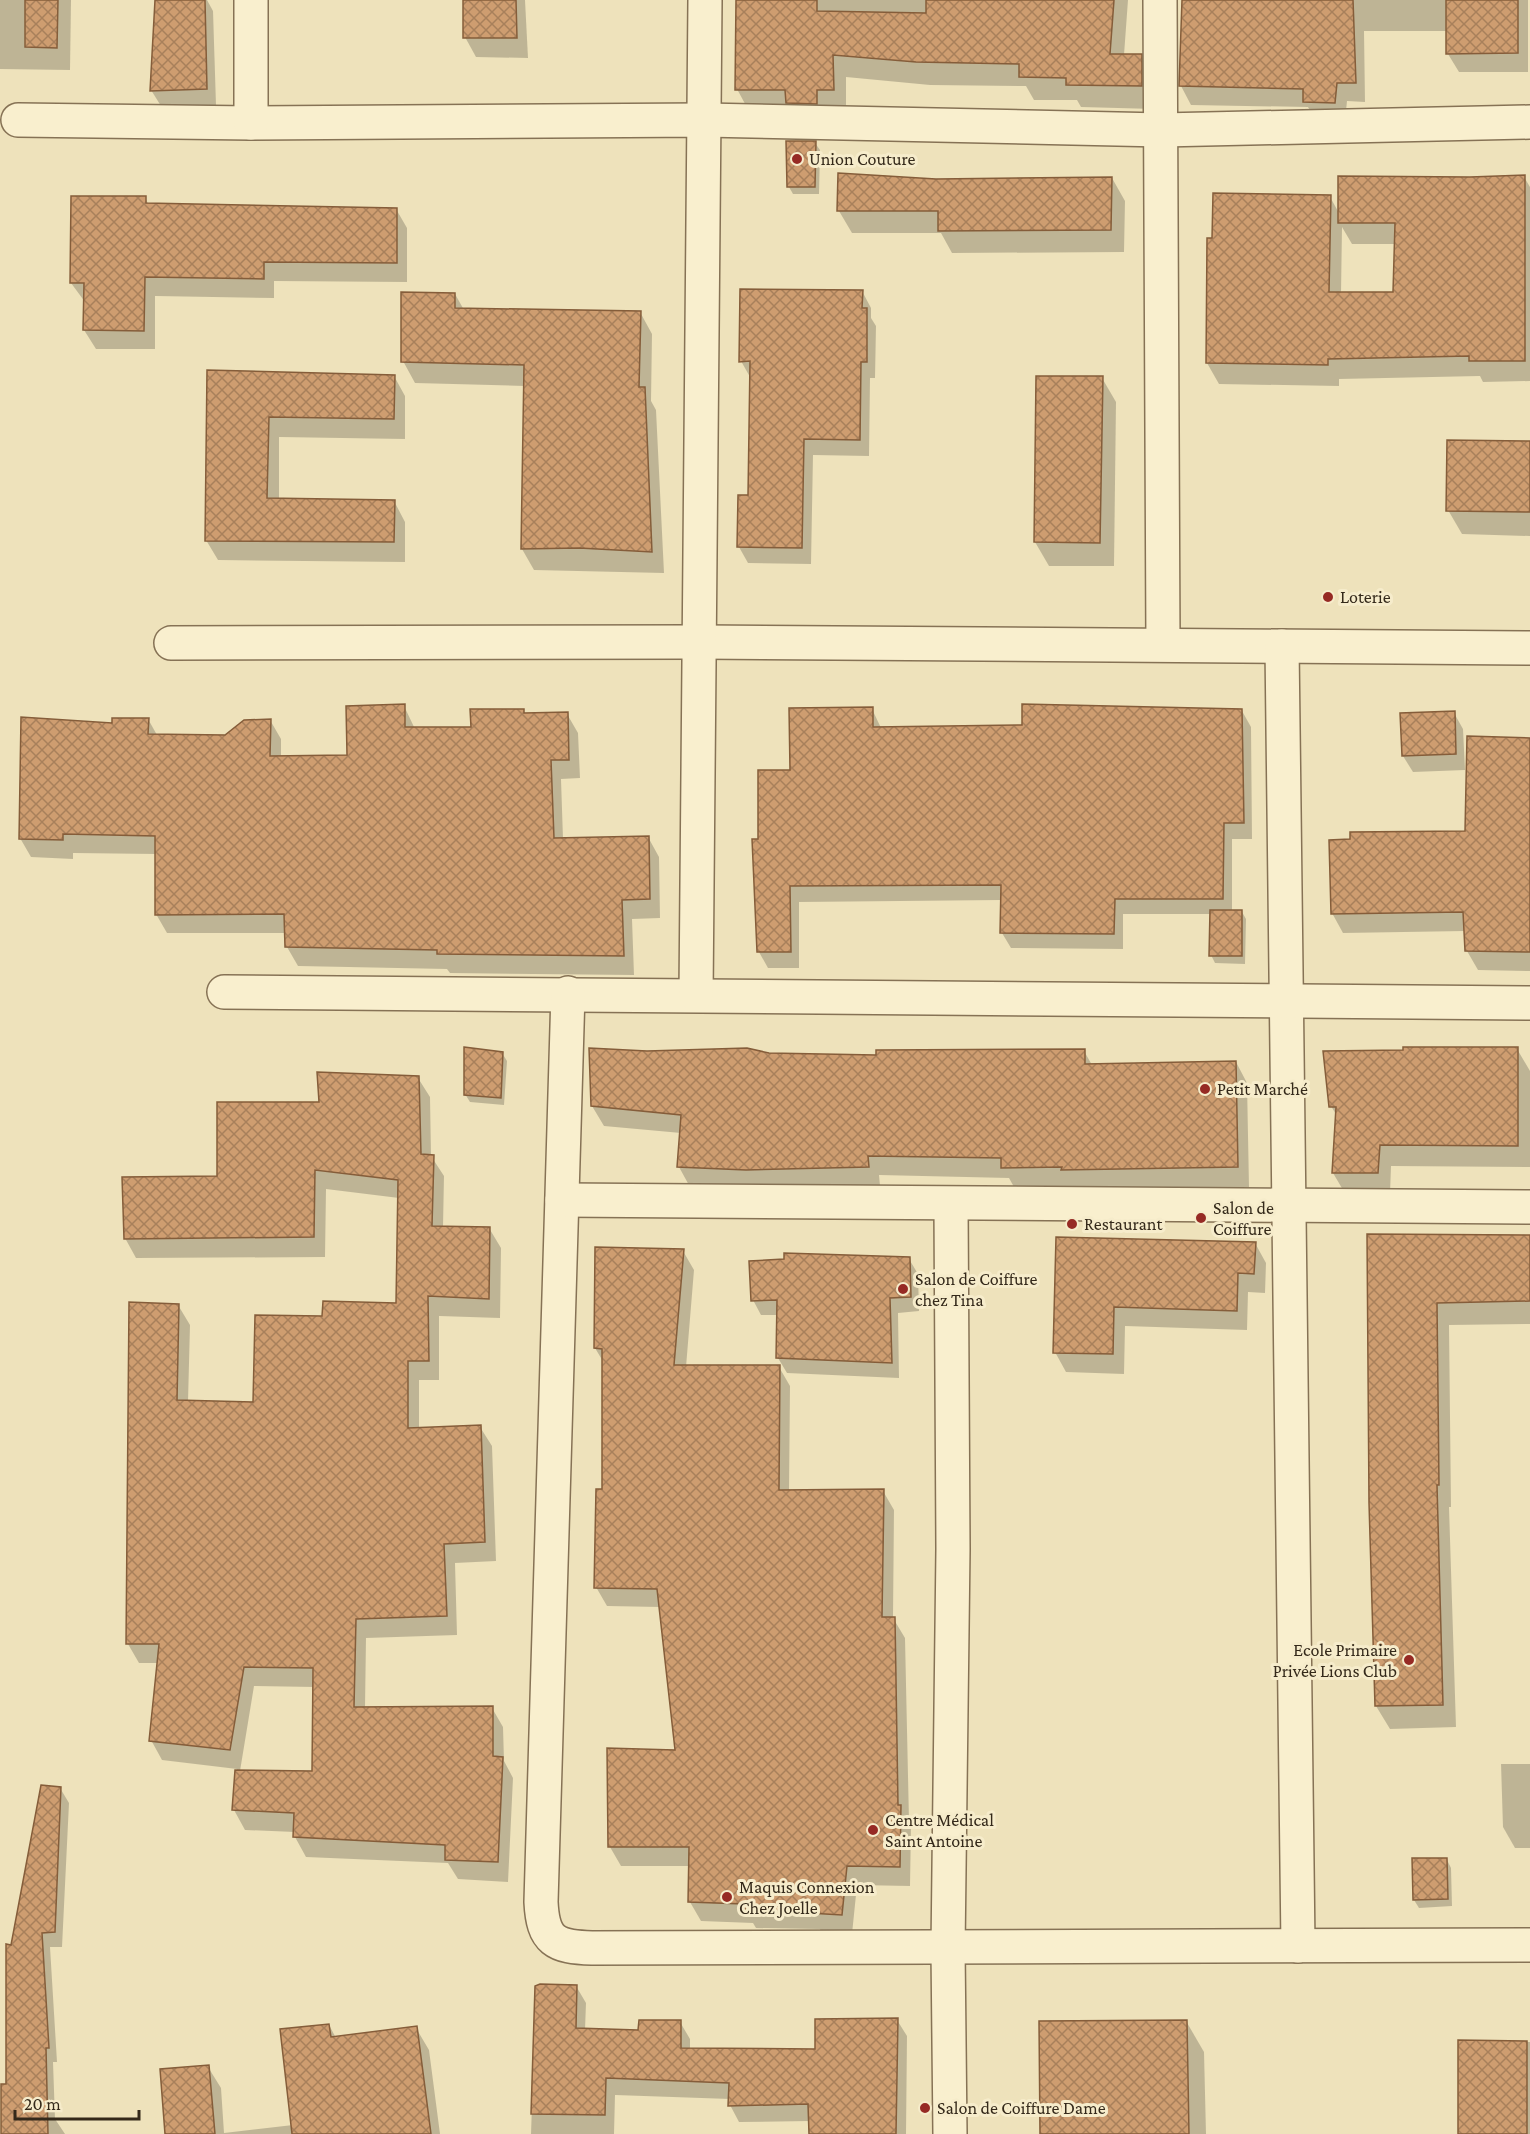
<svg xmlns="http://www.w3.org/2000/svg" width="1530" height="2134" font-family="'Crimson Pro',serif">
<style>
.shadow{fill:#0003;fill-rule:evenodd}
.building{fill:url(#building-cross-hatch);stroke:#855d3a;stroke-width:1.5}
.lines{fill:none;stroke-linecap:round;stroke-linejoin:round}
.street-casing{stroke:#867255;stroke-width:36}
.street{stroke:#f9efce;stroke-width:33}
.poi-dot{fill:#962a24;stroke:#f6eccb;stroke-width:2}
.labels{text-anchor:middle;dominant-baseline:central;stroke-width:6;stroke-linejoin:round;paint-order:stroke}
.poi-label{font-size:18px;fill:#34291a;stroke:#f6eccb;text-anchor:start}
</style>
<defs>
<pattern id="building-cross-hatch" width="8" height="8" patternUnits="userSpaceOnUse" patternTransform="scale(1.5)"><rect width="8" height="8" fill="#ce9d70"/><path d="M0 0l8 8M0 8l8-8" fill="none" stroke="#a8805b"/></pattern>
</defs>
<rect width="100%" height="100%" fill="#eee2bb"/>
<g class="shadow">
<path d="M 0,0 L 71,0 L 70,70 L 0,69 Z"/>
<path d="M 156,0 L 207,0 L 213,11 L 216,105 L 161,106 L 151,90 Z"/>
<path d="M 465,0 L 525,0 L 528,58 L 476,57 L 465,37 Z"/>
<path d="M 737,0 L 1128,0 L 1124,55 L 1141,56 L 1154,79 L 1154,109 L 1081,107 L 1077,100 L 1034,100 L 1026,86 L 930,85 L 846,77 L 846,113 L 750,113 L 737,89 Z"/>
<path d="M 1183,0 L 1528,0 L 1528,72 L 1459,72 L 1448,54 L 1448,31 L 1364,31 L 1365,102 L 1347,101 L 1345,121 L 1316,121 L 1308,107 L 1191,105 L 1181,86 Z"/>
<path d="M 815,143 L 820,150 L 819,194 L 793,194 L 789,187 Z"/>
<path d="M 1524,177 L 1530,187 L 1530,381 L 1483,382 L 1480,376 L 1339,379 L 1339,386 L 1219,384 L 1207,363 L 1208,240 L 1330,197 L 1339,213 L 1470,179 ZM 1342,227 L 1352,244 L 1396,244 L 1395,293 L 1341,294 Z"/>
<path d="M 1112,178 L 1125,201 L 1124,252 L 952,253 L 941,233 L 852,233 L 839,211 L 936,181 Z"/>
<path d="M 145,198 L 149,205 L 396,209 L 407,228 L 407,282 L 274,281 L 274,298 L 155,296 L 155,349 L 96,349 L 84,330 L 85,302 L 71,283 Z"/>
<path d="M 862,291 L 871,308 L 871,318 L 876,326 L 875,378 L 870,378 L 869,456 L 813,455 L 811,564 L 748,563 L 739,547 L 749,497 L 750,377 L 741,361 Z"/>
<path d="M 455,294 L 464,310 L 640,312 L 652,334 L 651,401 L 656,410 L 664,573 L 534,570 L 522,549 L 525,386 L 415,383 L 403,361 Z"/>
<path d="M 209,372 L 394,376 L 405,396 L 405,439 L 279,437 L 279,499 L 394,501 L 405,522 L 405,562 L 218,560 L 206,540 Z"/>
<path d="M 1102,378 L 1116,402 L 1114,566 L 1049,566 L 1035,542 Z"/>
<path d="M 1530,443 L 1530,536 L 1462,534 L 1448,510 Z"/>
<path d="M 404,706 L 415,729 L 472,729 L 523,710 L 526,715 L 567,714 L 578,733 L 580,778 L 561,779 L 563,839 L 648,837 L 659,857 L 660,918 L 632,919 L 634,975 L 450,973 L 447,969 L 298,966 L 287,947 L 286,933 L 167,933 L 156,914 L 156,854 L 73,853 L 73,859 L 31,857 L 20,838 L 114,725 L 148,719 L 157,735 L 225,737 L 270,720 L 281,739 L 281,757 L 349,756 Z"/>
<path d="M 872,709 L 881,728 L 1023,726 L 1242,711 L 1251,727 L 1252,839 L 1232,839 L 1232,912 L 1242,912 L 1246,919 L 1245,964 L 1215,963 L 1211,955 L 1211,914 L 1123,914 L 1123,949 L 1011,948 L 1002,933 L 1002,900 L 799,902 L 799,968 L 768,968 L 759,952 L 760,840 L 791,772 Z"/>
<path d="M 1454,713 L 1463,729 L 1465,770 L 1413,772 L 1403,756 Z"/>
<path d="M 1530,739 L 1530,971 L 1478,970 L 1467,951 L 1465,931 L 1343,933 L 1332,913 L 1466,832 Z"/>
<path d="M 1517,1049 L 1530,1071 L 1530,1167 L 1391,1166 L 1390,1194 L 1346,1195 L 1333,1173 L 1337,1116 L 1331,1106 Z"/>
<path d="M 1084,1051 L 1092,1065 L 1236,1062 L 1247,1083 L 1249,1187 L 1074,1190 L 1014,1187 L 1009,1178 L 879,1175 L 880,1186 L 690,1187 L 679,1167 L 681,1133 L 604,1126 L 592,1106 L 769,1055 L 877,1057 Z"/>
<path d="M 502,1053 L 507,1061 L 504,1105 L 470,1102 L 465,1094 Z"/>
<path d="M 418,1078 L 430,1097 L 431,1156 L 444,1176 L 443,1227 L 489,1228 L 501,1248 L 500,1318 L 439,1316 L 439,1380 L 419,1380 L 419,1429 L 480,1427 L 492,1446 L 496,1561 L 455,1563 L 457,1635 L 366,1638 L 365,1708 L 492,1708 L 503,1727 L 504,1761 L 513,1778 L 508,1882 L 458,1879 L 448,1863 L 306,1857 L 295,1837 L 295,1832 L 245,1830 L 234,1810 L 237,1769 L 162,1760 L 151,1740 L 159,1663 L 139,1663 L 128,1644 L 178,1305 L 190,1325 L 188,1402 L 255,1404 L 323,1317 L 397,1305 L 399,1198 L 326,1189 L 325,1257 L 136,1258 L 125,1238 L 219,1178 L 321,1103 ZM 254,1686 L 315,1687 L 313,1773 L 240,1771 Z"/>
<path d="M 1368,1236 L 1530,1237 L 1530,1324 L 1449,1325 L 1451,1507 L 1449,1507 L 1456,1727 L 1390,1729 L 1376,1706 L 1370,1503 Z"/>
<path d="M 1057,1238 L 1255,1243 L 1266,1263 L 1265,1293 L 1248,1292 L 1247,1330 L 1125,1326 L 1124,1374 L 1066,1372 L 1055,1352 Z"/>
<path d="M 683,1251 L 694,1270 L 686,1367 L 779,1367 L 790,1386 L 789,1492 L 883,1491 L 894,1510 L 893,1618 L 905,1638 L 909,1821 L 911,1825 L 910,1886 L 857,1885 L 852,1934 L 821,1932 L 820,1929 L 756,1928 L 753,1923 L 701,1921 L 690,1902 L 690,1866 L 621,1866 L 610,1847 L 676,1751 L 660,1607 L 607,1606 L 596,1587 L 604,1491 L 604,1363 L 595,1348 Z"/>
<path d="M 909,1259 L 918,1274 L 919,1311 L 898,1313 L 899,1378 L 787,1373 L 778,1358 L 778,1315 L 761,1315 L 753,1300 Z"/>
<path d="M 1501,1764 L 1530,1764 L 1530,1848 L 1515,1848 L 1503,1827 Z"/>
<path d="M 60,1788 L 69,1803 L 62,1947 L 50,1947 L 57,2062 L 53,2062 L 55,2119 L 65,2134 L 3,2134 L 12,1947 Z"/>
<path d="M 1414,1859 L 1447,1860 L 1451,1868 L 1452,1906 L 1419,1908 L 1414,1900 Z"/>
<path d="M 576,1986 L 586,2003 L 585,2030 L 640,2031 L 680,2022 L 690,2039 L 690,2049 L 816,2050 L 897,2020 L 907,2036 L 906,2134 L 810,2134 L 810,2121 L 739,2122 L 730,2105 L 730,2099 L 615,2095 L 614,2134 L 531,2134 L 536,1987 Z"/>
<path d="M 1186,2021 L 1204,2052 L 1206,2134 L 1042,2134 Z"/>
<path d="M 329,2025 L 336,2038 L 416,2028 L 429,2050 L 440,2134 L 168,2134 L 208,2067 L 221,2088 L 224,2133 L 293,2125 Z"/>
<path d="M 1460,2042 L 1530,2042 L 1530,2134 L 1459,2134 Z"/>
</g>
<g class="building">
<path d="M 25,0 L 58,0 L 57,48 L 25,47 Z"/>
<path d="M 155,0 L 205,0 L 207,89 L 150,91 Z"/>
<path d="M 463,0 L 516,0 L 517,38 L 463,38 Z"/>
<path d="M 736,0 L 817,0 L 817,11 L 926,13 L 926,0 L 1114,0 L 1110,54 L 1142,54 L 1142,86 L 1066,85 L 1066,78 L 1019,77 L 1019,64 L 916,62 L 833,55 L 834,90 L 817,90 L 817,104 L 786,103 L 785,90 L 735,90 Z"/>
<path d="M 1182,0 L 1353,0 L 1356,83 L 1337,83 L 1335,103 L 1303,102 L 1303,89 L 1179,86 Z"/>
<path d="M 1446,0 L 1518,0 L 1518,53 L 1446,54 Z"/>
<path d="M 786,141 L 816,141 L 815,187 L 787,187 Z"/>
<path d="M 838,173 L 936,179 L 1112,177 L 1111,230 L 938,231 L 938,211 L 837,211 Z"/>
<path d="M 1525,175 L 1525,361 L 1469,361 L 1469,356 L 1328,359 L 1328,365 L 1206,363 L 1207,238 L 1212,238 L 1213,193 L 1331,195 L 1329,292 L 1393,292 L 1395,223 L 1338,223 L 1338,176 L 1470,177 Z"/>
<path d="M 71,196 L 146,196 L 146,203 L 397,208 L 397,263 L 264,262 L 264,279 L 145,277 L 144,331 L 83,330 L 84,283 L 70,283 Z"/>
<path d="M 740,289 L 863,290 L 862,308 L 867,308 L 867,362 L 861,362 L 860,440 L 804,439 L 802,548 L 737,547 L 738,495 L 748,495 L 750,361 L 739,362 Z"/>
<path d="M 401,292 L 455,293 L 455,308 L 641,311 L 639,387 L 645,387 L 652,552 L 579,548 L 521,549 L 524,365 L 401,362 Z"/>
<path d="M 207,370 L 395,375 L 394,419 L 269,417 L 267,498 L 395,500 L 394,542 L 205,541 Z"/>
<path d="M 1036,376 L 1103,376 L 1100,543 L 1034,542 Z"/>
<path d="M 1447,440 L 1530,441 L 1530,512 L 1446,511 Z"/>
<path d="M 405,704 L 405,727 L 471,727 L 470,709 L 524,709 L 524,713 L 568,712 L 569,760 L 551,760 L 554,838 L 649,836 L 650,899 L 622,900 L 624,956 L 437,954 L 437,950 L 285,947 L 284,914 L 155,915 L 155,836 L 63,834 L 63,840 L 19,839 L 21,717 L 112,723 L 112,718 L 149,718 L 148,734 L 225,735 L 244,720 L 271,719 L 270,756 L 347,755 L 346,706 Z"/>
<path d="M 1022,704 L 1242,709 L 1244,823 L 1224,823 L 1223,899 L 1115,899 L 1114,934 L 1000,933 L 1001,885 L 790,886 L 791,952 L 757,952 L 752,839 L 758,839 L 758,770 L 790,770 L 789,708 L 873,707 L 873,727 L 1022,725 Z"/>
<path d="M 1455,711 L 1456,754 L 1402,756 L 1400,713 Z"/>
<path d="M 1467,736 L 1530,738 L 1530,952 L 1465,951 L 1463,912 L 1331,914 L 1329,840 L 1350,839 L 1350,832 L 1465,831 Z"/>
<path d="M 1210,910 L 1242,910 L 1242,956 L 1209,956 Z"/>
<path d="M 464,1047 L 503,1052 L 501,1098 L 464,1095 Z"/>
<path d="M 1403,1047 L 1518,1047 L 1518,1146 L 1380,1145 L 1378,1173 L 1332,1173 L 1336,1107 L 1329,1107 L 1323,1051 L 1403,1050 Z"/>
<path d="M 589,1048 L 647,1051 L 747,1048 L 769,1053 L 876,1055 L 876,1050 L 1085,1049 L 1085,1064 L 1236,1061 L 1238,1167 L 1061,1170 L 1062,1167 L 1001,1168 L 1001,1158 L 868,1156 L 869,1167 L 746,1170 L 677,1167 L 681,1115 L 591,1106 Z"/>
<path d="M 317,1072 L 419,1076 L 421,1154 L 434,1155 L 432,1226 L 490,1227 L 489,1299 L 428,1296 L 429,1361 L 408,1361 L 408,1428 L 481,1425 L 485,1542 L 444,1544 L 447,1616 L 356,1619 L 354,1707 L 493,1706 L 493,1756 L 503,1757 L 498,1862 L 445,1860 L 445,1845 L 293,1837 L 294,1813 L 232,1810 L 235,1770 L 312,1771 L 313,1668 L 244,1667 L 230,1750 L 149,1741 L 159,1644 L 126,1644 L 129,1302 L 179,1304 L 177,1400 L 253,1402 L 255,1315 L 322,1316 L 323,1301 L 396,1303 L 398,1180 L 315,1170 L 314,1237 L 124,1239 L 122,1177 L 217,1176 L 217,1102 L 319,1102 Z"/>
<path d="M 1367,1234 L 1530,1235 L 1530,1301 L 1437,1303 L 1439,1485 L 1437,1485 L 1443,1705 L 1375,1706 L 1369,1503 Z"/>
<path d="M 1056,1237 L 1256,1242 L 1254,1274 L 1238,1273 L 1237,1311 L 1114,1307 L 1113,1354 L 1053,1353 Z"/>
<path d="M 595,1247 L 684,1249 L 674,1365 L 780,1365 L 779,1490 L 884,1489 L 882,1617 L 895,1617 L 898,1805 L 901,1805 L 900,1867 L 847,1866 L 842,1915 L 809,1913 L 809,1911 L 743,1909 L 744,1904 L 688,1902 L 689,1847 L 608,1847 L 607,1748 L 675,1750 L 657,1589 L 594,1588 L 596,1489 L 602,1489 L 602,1349 L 594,1348 Z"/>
<path d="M 784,1253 L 910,1257 L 911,1297 L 890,1298 L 892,1363 L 776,1358 L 777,1300 L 751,1301 L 749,1261 L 784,1259 Z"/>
<path d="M 41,1785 L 61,1787 L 55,1932 L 42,1933 L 49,2048 L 46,2048 L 48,2134 L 1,2134 L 1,2084 L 6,2084 L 6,1944 L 11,1945 Z"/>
<path d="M 1412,1858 L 1447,1858 L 1448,1899 L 1413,1900 Z"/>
<path d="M 540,1984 L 577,1985 L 576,2028 L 638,2030 L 639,2020 L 681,2020 L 681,2048 L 815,2049 L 815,2019 L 898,2018 L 896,2134 L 809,2134 L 808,2104 L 728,2106 L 729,2083 L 606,2078 L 605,2115 L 531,2114 L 535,1986 Z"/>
<path d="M 1187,2020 L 1189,2134 L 1040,2134 L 1039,2021 Z"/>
<path d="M 329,2024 L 331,2037 L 417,2026 L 431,2134 L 292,2134 L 280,2029 Z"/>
<path d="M 1458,2040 L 1527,2041 L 1527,2134 L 1458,2134 Z"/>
<path d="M 209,2065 L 215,2134 L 165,2134 L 160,2069 Z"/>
</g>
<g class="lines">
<g class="street-casing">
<g id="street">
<path d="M 1160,0 L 1163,644"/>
<path d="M 18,120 L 251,123 L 705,120 L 1162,130 L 1530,122"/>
<path d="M 251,123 L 251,0"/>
<path d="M 171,643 L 700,642 L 1530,648"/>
<path d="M 1282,646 L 1298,1946"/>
<path d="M 224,992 L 1530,1003"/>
<path d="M 568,993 L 541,1902 C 543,1941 555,1947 592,1948 L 1530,1945"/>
<path d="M 696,995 L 705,0"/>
<path d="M 562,1200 L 1530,1207"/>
<path d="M 950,2134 L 948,1949 L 953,1549 L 951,1205"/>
</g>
</g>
<use href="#street" class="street"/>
</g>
<g class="poi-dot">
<circle cx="797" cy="159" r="6"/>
<circle cx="1328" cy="597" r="6"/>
<circle cx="1205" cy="1089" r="6"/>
<circle cx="1201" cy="1218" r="6"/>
<circle cx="1072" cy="1224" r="6"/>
<circle cx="903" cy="1289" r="6"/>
<circle cx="1409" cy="1660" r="6"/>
<circle cx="873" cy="1830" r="6"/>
<circle cx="727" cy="1897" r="6"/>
<circle cx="925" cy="2108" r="6"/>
</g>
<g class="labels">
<g class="poi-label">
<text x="809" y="159">Union Couture</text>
<text x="1340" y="597">Loterie</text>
<text x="1217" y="1089">Petit Marché</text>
<text x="1213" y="1208">Salon de<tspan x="1213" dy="21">Coiffure</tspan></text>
<text x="1084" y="1224">Restaurant</text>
<text x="915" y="1279">Salon de Coiffure<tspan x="915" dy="21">chez Tina</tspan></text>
<text x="1397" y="1650" text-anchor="end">Ecole Primaire<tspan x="1397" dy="21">Privée Lions Club</tspan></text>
<text x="885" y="1820">Centre Médical<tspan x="885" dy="21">Saint Antoine</tspan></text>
<text x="739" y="1887">Maquis Connexion<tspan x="739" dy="21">Chez Joelle</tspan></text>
<text x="937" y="2108">Salon de Coiffure Dame</text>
</g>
</g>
<path d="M15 2110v9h124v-9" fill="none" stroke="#34291a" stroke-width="3"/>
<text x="24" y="2110" font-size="18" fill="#34291a" stroke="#f6eccb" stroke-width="4.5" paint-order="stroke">20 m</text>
</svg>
